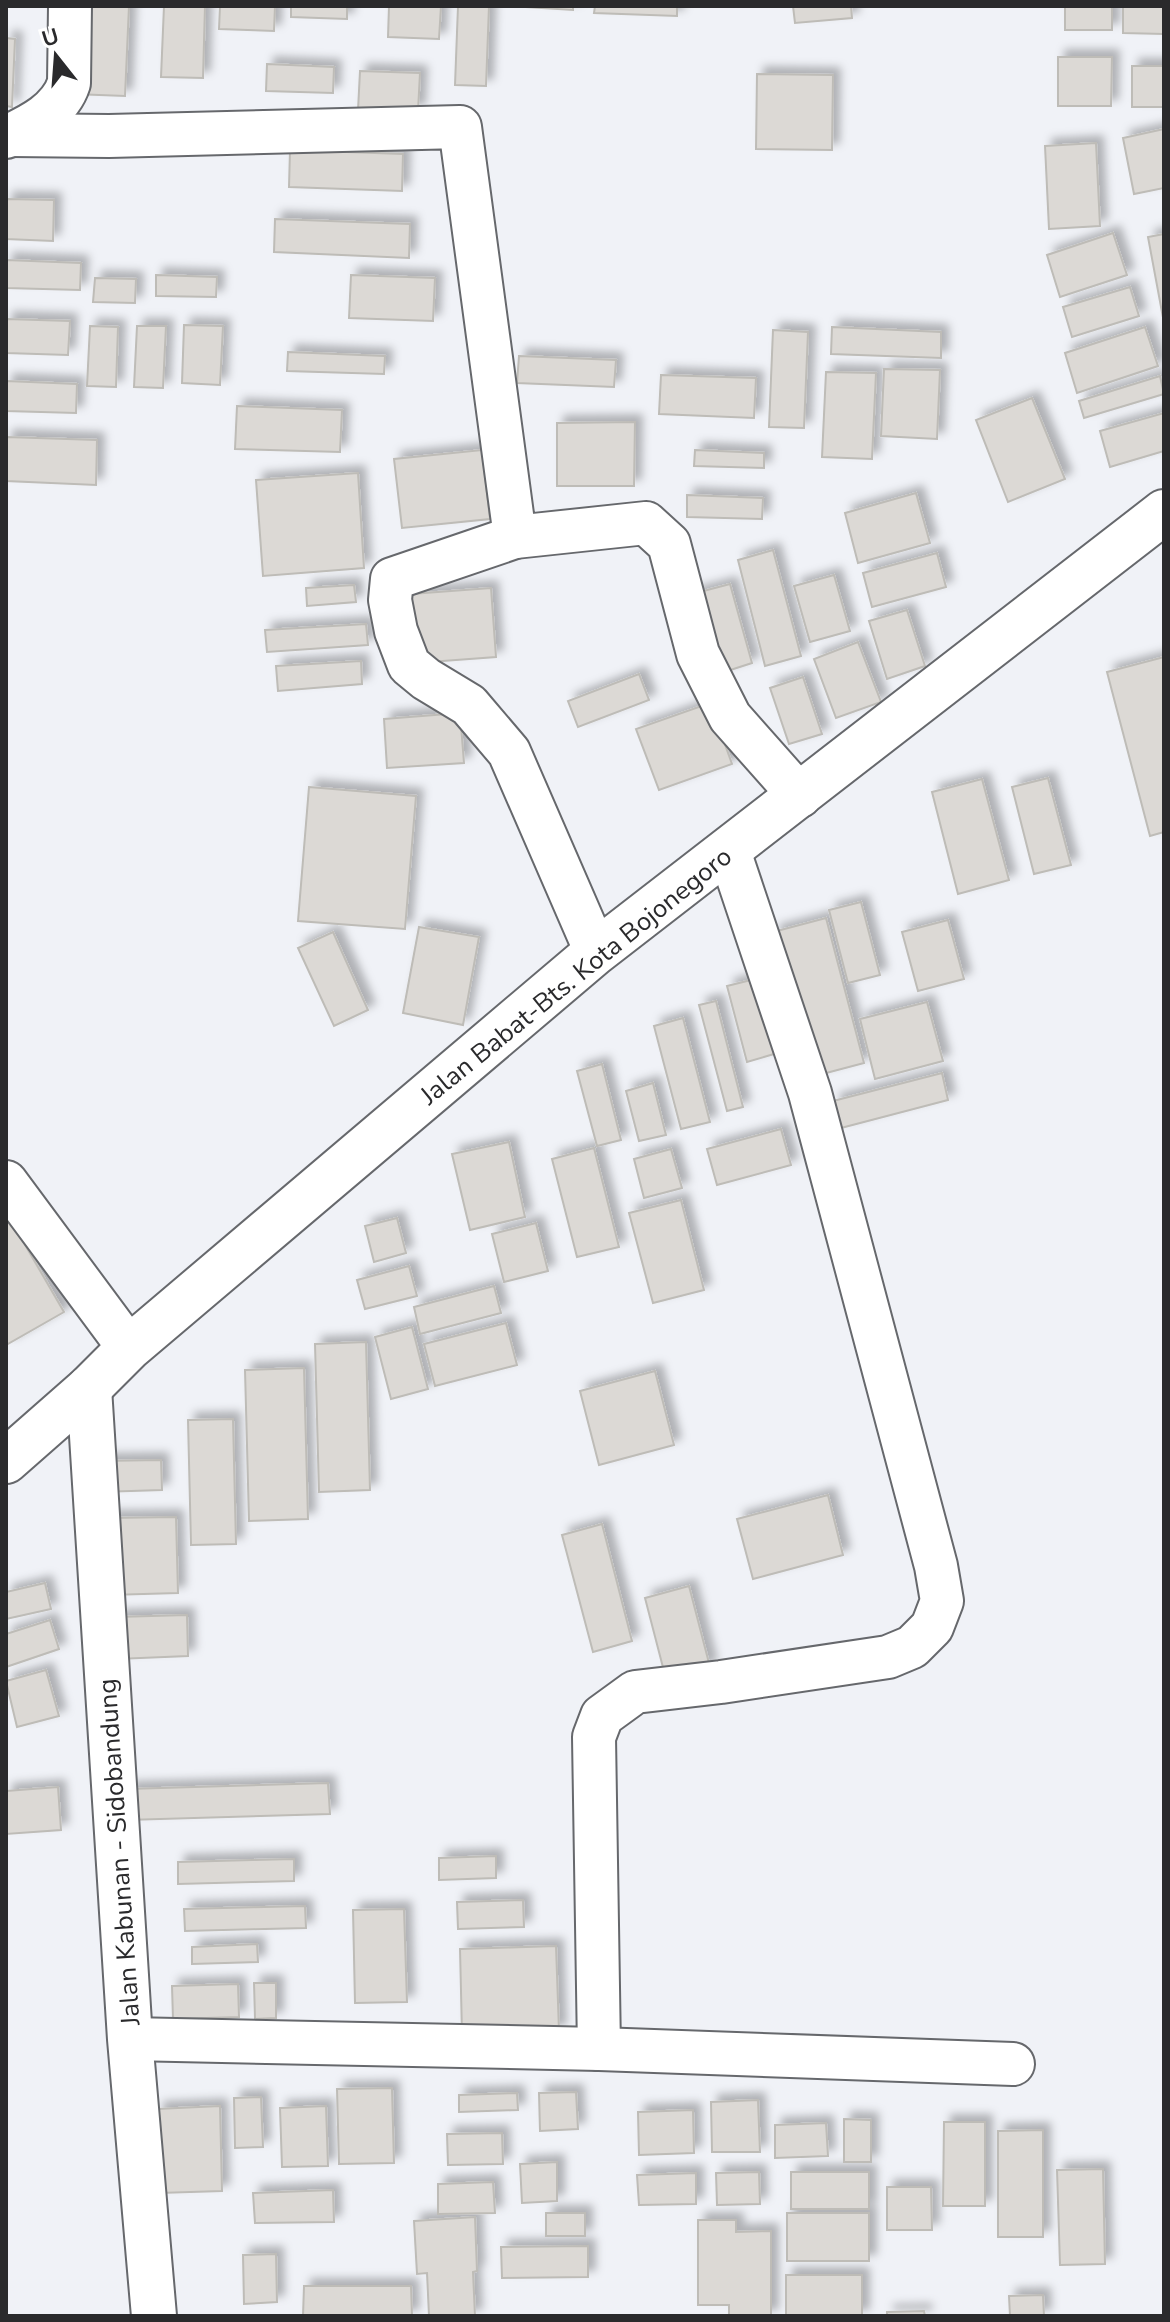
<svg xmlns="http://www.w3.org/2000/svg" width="1170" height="2322" font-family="'Nunito Sans',sans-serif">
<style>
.building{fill:#dcd9d5;stroke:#bebcb7;stroke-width:2;filter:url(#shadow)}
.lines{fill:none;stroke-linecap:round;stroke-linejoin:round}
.street-casing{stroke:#66686c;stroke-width:46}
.secondary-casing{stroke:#66686c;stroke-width:48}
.highway-casing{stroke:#66686c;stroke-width:48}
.street{stroke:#fff;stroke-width:42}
.secondary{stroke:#fff;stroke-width:44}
.highway{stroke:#fff;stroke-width:44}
.labels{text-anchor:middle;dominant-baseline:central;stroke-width:6;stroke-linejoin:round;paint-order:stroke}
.street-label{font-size:26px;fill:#2a2a2c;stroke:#fff}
</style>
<defs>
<filter id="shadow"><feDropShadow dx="7" dy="-7" stdDeviation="4" flood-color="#0004"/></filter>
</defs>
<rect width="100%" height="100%" fill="#f0f2f7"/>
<g class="building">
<path d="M 77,6 L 129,6 L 125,96 L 73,94 Z"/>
<path d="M 164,6 L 205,6 L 203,78 L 161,77 Z"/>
<path d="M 220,6 L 275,6 L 274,31 L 219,29 Z"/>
<path d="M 291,6 L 347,6 L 347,19 L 291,17 Z"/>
<path d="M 389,6 L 441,6 L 439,39 L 388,37 Z"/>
<path d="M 458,6 L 489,6 L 486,86 L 455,85 Z"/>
<path d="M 509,6 L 573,6 L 573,10 Z"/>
<path d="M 595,6 L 677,6 L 677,16 L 594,13 Z"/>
<path d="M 793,6 L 851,6 L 852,18 L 795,23 Z"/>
<rect x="1065" y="6" width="47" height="24"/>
<path d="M 1123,6 L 1164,6 L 1164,34 L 1123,33 Z"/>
<path d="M 6,38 L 15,39 L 12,107 L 6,106 Z"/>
<path d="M 1058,57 L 1112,57 L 1111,106 L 1058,106 Z"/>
<path d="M 267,64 L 334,67 L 333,93 L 266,91 Z"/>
<rect x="1132" y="66" width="32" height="41"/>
<path d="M 360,71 L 420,73 L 418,111 L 358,110 Z"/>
<path d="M 757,74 L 833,75 L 832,150 L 756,149 Z"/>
<path d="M 1164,129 L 1164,188 L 1134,194 L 1123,138 Z"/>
<path d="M 1096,143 L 1100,226 L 1049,229 L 1045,146 Z"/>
<path d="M 290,150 L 403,154 L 402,191 L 289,187 Z"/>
<path d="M 6,199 L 54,200 L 53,241 L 6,239 Z"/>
<path d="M 275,219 L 410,224 L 409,258 L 274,252 Z"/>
<path d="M 1113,233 L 1127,275 L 1060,297 L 1047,255 Z"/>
<path d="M 1164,234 L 1164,323 L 1148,237 Z"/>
<path d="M 6,260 L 81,263 L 80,290 L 6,288 Z"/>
<path d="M 156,275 L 217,277 L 216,297 L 156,296 Z"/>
<path d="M 351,275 L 435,278 L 433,321 L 349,318 Z"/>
<path d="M 95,278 L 136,279 L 135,303 L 93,302 Z"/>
<path d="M 1130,287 L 1139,316 L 1072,337 L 1063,307 Z"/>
<path d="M 6,319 L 70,321 L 68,355 L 6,353 Z"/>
<path d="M 184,325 L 223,326 L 220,385 L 182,383 Z"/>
<path d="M 90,326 L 118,327 L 116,387 L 87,386 Z"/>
<path d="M 137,326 L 166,326 L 163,388 L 134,387 Z"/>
<path d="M 832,327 L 941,332 L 941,358 L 831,354 Z"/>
<path d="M 1145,327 L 1158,366 L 1077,393 L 1065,353 Z"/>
<path d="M 773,330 L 808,332 L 804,428 L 769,427 Z"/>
<path d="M 288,352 L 385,356 L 384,374 L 287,371 Z"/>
<path d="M 519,356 L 616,360 L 614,387 L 517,383 Z"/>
<path d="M 884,369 L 940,370 L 937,439 L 881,436 Z"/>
<path d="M 826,372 L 876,373 L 872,459 L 822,457 Z"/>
<path d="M 661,375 L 756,378 L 754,418 L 659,414 Z"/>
<path d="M 1160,376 L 1164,394 L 1084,418 L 1079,401 Z"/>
<path d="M 6,381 L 77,384 L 76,413 L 6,411 Z"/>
<path d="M 1032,398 L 1065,479 L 1008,502 L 976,420 Z"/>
<path d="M 237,406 L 342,410 L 340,452 L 235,449 Z"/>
<path d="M 1164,413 L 1164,451 L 1110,467 L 1100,431 Z"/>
<path d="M 635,422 L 634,486 L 557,486 L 557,423 Z"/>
<path d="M 6,437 L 97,440 L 96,485 L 6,481 Z"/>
<path d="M 482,450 L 490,519 L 402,528 L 394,459 Z"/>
<path d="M 695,450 L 764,453 L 764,468 L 694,466 Z"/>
<path d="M 358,473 L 364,568 L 263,576 L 256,480 Z"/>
<path d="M 916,493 L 930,543 L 858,563 L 845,513 Z"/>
<path d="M 687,495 L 763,498 L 762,519 L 687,517 Z"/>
<path d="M 773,550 L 801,656 L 765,666 L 738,560 Z"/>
<path d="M 937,553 L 946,587 L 872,607 L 863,573 Z"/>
<path d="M 834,575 L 850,631 L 810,642 L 794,586 Z"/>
<path d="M 730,584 L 752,663 L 715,675 L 692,594 Z"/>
<path d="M 354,585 L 356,602 L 307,606 L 306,588 Z"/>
<path d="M 491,588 L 496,657 L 416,663 L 411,594 Z"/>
<path d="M 907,610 L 925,666 L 887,679 L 869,621 Z"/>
<path d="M 366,624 L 368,645 L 267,652 L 265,630 Z"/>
<path d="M 858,642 L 881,702 L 836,718 L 814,659 Z"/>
<path d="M 1164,657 L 1164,832 L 1150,836 L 1107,672 Z"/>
<path d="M 361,661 L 362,684 L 278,691 L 276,666 Z"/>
<path d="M 639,674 L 649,700 L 578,727 L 568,701 Z"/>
<path d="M 803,677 L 822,734 L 789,744 L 770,688 Z"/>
<path d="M 710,703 L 732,764 L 659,790 L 636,729 Z"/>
<path d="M 460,713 L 464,763 L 387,768 L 384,719 Z"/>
<path d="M 1048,778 L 1071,865 L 1034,874 L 1012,787 Z"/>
<path d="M 982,779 L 1009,880 L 958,894 L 932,792 Z"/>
<path d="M 309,787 L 416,796 L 405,929 L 298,921 Z"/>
<path d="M 861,902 L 880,975 L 848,983 L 829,910 Z"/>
<path d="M 826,918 L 864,1063 L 811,1077 L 773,932 Z"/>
<path d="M 948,920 L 964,979 L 918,991 L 902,932 Z"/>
<path d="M 419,927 L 479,937 L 463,1025 L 403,1013 Z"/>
<path d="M 333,932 L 368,1010 L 334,1026 L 298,948 Z"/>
<path d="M 755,979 L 774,1054 L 747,1062 L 727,986 Z"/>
<path d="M 716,1001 L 743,1107 L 727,1111 L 699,1005 Z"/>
<path d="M 927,1002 L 943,1061 L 875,1079 L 860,1019 Z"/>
<path d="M 683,1018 L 710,1122 L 681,1129 L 654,1026 Z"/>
<path d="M 602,1064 L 621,1140 L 597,1146 L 577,1071 Z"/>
<path d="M 942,1073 L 948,1100 L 841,1128 L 833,1101 Z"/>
<path d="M 653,1083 L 666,1135 L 639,1141 L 626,1091 Z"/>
<path d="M 781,1129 L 791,1165 L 717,1185 L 707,1149 Z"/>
<path d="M 509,1142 L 525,1217 L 470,1230 L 452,1154 Z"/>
<path d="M 594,1148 L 619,1247 L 577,1257 L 552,1159 Z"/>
<path d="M 671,1149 L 682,1188 L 644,1198 L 634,1159 Z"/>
<path d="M 681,1200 L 704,1290 L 653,1303 L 629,1213 Z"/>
<path d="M 6,1212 L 64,1312 L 6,1345 Z"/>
<path d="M 397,1218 L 406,1253 L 374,1262 L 365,1226 Z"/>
<path d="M 536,1223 L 548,1271 L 504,1282 L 492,1234 Z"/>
<path d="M 409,1266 L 417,1296 L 365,1309 L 357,1280 Z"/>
<path d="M 494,1286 L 501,1313 L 420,1334 L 414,1307 Z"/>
<path d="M 506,1323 L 517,1365 L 435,1386 L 424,1344 Z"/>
<path d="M 412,1327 L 428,1389 L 391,1399 L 375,1337 Z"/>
<path d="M 366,1342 L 370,1490 L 319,1492 L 315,1344 Z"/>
<path d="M 304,1368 L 308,1519 L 249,1521 L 245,1370 Z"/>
<path d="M 655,1371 L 674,1445 L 599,1465 L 580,1391 Z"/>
<path d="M 233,1419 L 236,1544 L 191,1545 L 188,1420 Z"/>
<path d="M 161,1460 L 162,1490 L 100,1492 L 99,1461 Z"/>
<path d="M 828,1495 L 843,1555 L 753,1579 L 737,1519 Z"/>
<path d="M 176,1517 L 178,1593 L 109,1595 L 107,1518 Z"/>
<path d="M 602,1524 L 632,1641 L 593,1652 L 562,1535 Z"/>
<path d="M 45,1583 L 51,1609 L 6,1619 L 6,1592 Z"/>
<path d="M 689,1586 L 710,1667 L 666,1679 L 645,1598 Z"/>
<path d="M 187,1615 L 188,1656 L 117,1659 L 116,1617 Z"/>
<path d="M 50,1620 L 59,1649 L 6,1667 L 6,1634 Z"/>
<path d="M 46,1670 L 59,1716 L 17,1727 L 6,1681 Z"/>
<path d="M 328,1783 L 330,1814 L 127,1820 L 127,1789 Z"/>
<path d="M 58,1787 L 61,1830 L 6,1834 L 6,1791 Z"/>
<path d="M 496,1856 L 496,1878 L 439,1880 L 439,1858 Z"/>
<path d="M 294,1859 L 294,1881 L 178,1884 L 178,1862 Z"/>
<path d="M 523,1900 L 524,1927 L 458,1929 L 457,1902 Z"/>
<path d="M 305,1906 L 306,1928 L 185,1931 L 184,1909 Z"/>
<path d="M 404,1909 L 407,2002 L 355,2003 L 353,1910 Z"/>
<path d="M 257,1944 L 258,1962 L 192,1964 L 192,1947 Z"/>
<path d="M 556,1946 L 559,2031 L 462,2034 L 460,1949 Z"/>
<path d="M 254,1983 L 276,1983 L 276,2018 L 255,2019 Z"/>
<path d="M 238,1984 L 239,2017 L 173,2019 L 172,1986 Z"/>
<path d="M 392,2088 L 394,2163 L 339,2164 L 337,2089 Z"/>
<path d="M 576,2092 L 578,2129 L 540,2131 L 539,2093 Z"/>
<path d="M 517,2093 L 518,2110 L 459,2112 L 459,2095 Z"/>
<path d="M 261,2097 L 263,2147 L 235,2148 L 234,2098 Z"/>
<path d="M 758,2100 L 760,2152 L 712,2152 L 711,2102 Z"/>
<path d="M 220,2106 L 222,2191 L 159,2193 L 157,2109 Z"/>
<path d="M 326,2106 L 328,2166 L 282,2167 L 280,2108 Z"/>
<path d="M 693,2110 L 694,2153 L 639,2155 L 638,2112 Z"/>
<path d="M 844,2119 L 871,2120 L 871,2162 L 844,2162 Z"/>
<path d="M 944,2122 L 985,2122 L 985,2206 L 943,2206 Z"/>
<path d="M 826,2123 L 828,2156 L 775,2158 L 775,2125 Z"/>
<path d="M 1043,2130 L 1043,2237 L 998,2237 L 998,2131 Z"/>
<path d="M 502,2133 L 503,2164 L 448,2165 L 447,2134 Z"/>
<path d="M 557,2162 L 557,2201 L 522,2203 L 520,2164 Z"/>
<path d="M 1103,2169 L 1105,2264 L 1060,2265 L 1057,2170 Z"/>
<path d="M 759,2172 L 760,2204 L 717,2205 L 716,2173 Z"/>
<rect x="791" y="2172" width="78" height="37"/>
<path d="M 696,2173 L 696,2204 L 639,2205 L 637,2175 Z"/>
<path d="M 493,2182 L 495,2213 L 438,2214 L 438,2184 Z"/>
<path d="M 887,2187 L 931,2187 L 932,2230 L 887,2230 Z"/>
<path d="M 333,2190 L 334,2222 L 255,2223 L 253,2193 Z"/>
<rect x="546" y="2213" width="39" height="23"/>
<rect x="787" y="2213" width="82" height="48"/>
<path d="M 475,2217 L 477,2271 L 473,2272 L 475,2316 L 429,2316 L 427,2273 L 417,2274 L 414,2221 Z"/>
<path d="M 698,2220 L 736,2220 L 736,2232 L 771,2231 L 771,2316 L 729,2316 L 729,2305 L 698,2305 Z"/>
<path d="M 588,2246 L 588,2277 L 502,2278 L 501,2247 Z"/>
<path d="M 276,2254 L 277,2302 L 244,2304 L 243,2255 Z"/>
<rect x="786" y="2275" width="76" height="41"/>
<path d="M 304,2286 L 411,2286 L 412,2316 L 303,2316 Z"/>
<path d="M 1043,2295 L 1044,2316 L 1010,2316 L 1009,2296 Z"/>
<path d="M 924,2311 L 925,2316 L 887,2316 L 887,2312 Z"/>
</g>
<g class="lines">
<g class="street-casing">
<g id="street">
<path d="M 11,135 L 109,136 L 460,127 L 515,537 L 646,523 L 669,544 L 698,654 L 730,717 L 800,796"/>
<path d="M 6,137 C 32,125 60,111 69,83 L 70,6"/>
<path d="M 515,537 L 392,579 L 390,600 L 396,631 L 409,665 L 426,679 L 469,705 L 509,752 L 596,952"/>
<path d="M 6,1182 L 129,1348"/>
<path d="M 130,2039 L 599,2049 L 1013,2064"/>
<path d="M 599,2049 L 594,1737 L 602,1716 L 635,1692 L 721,1682 L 888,1657 L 912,1647 L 932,1627 L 942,1601 L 936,1566 L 810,1093 L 729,851"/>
</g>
</g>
<g class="secondary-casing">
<path id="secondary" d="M 89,1388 L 130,2039 L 154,2316"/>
</g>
<g class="highway-casing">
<path id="highway" d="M 6,1461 L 89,1388 L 129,1348 L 596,952 L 1164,512"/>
</g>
<use href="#street" class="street"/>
<use href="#secondary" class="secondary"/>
<use href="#highway" class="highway"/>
</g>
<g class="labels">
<g class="street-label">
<text transform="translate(576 976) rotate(-39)">Jalan Babat-Bts. Kota Bojonegoro</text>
<text transform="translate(119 1852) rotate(-94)">Jalan Kabunan - Sidobandung</text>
</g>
</g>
<rect width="1170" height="2322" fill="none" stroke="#2a2a2c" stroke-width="16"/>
<g transform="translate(56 56) rotate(343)" stroke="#ffffff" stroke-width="6" paint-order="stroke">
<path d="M0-6L14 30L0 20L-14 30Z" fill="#2a2a2c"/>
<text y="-12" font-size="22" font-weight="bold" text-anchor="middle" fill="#2a2a2c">U</text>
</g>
</svg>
